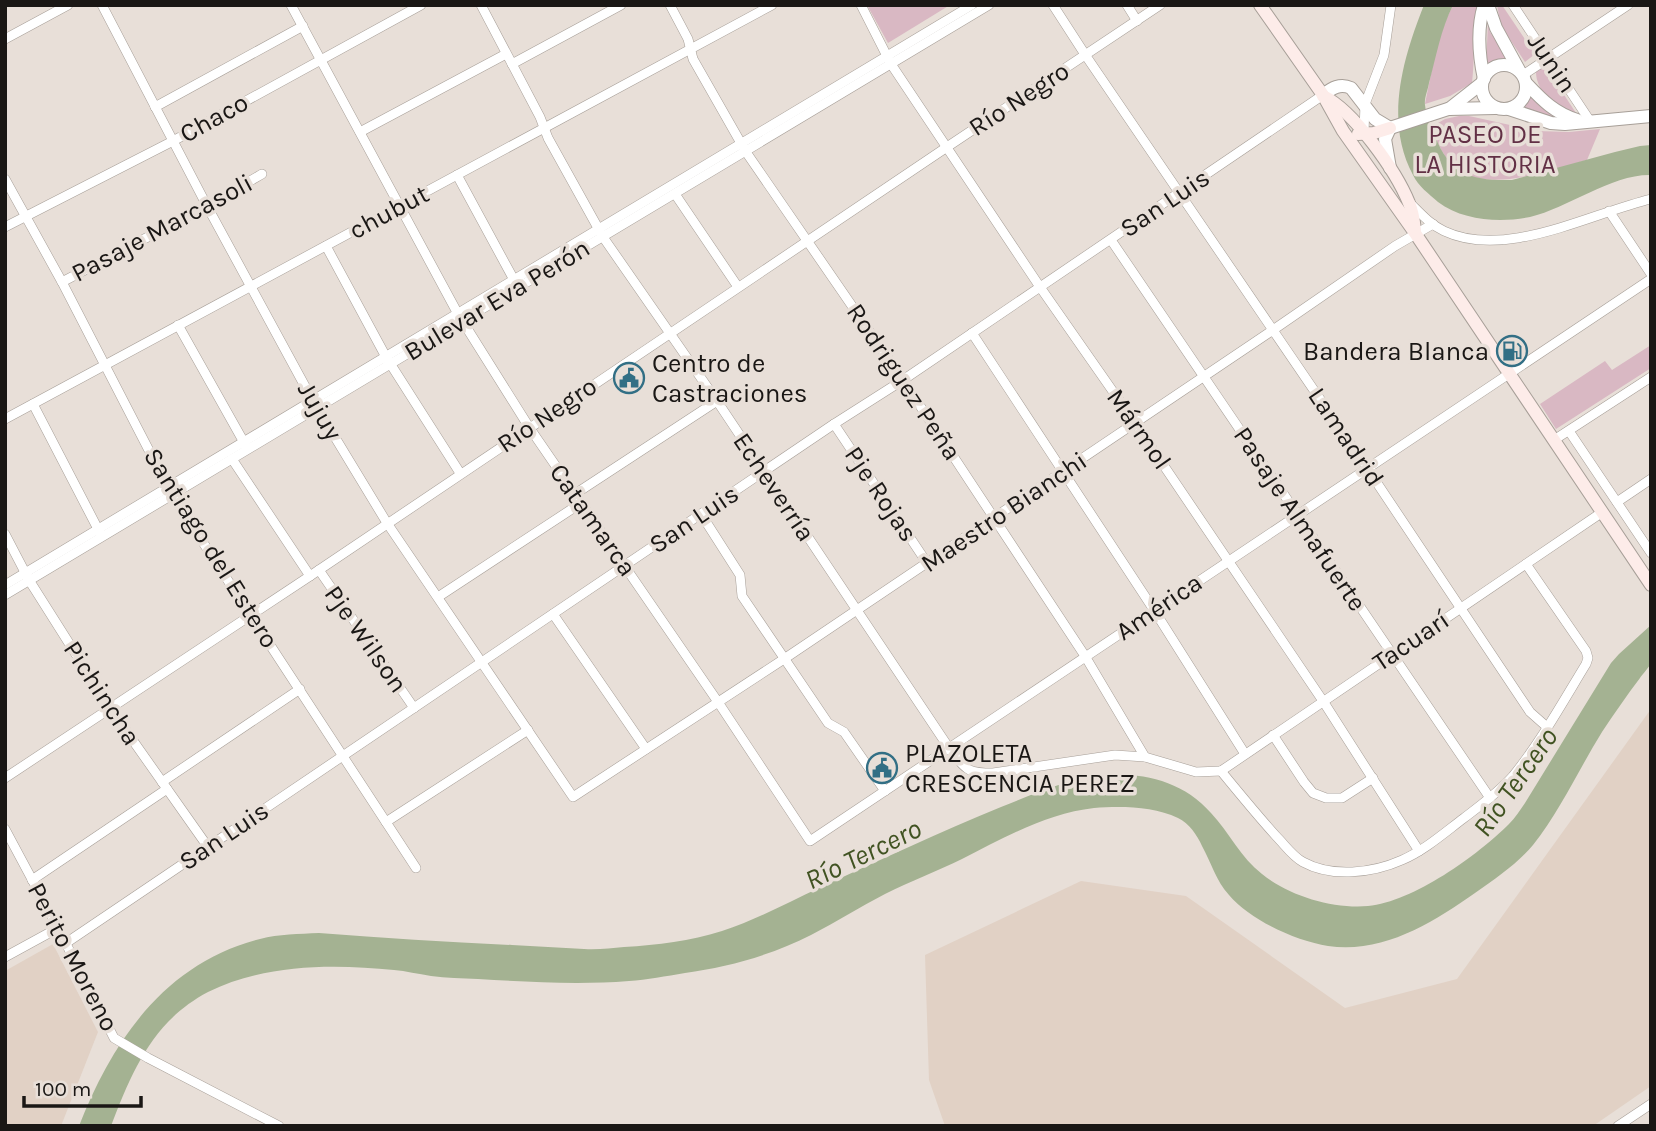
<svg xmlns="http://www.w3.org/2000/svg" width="1656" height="1131" font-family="Karla,sans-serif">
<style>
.built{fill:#e1d1c5}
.green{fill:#d9b8c3}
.water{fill:#a4b292}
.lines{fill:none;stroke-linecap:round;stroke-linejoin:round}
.minor-casing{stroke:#a79f98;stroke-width:10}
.tertiary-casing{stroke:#a79f98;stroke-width:14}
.secondary-casing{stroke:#a79f98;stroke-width:14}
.minor{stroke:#fff;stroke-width:9}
.tertiary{stroke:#fff;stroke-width:12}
.secondary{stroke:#fdece9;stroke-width:12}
.labels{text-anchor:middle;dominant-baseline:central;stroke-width:7;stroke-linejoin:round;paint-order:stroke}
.street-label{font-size:26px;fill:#1a1715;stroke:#e8dfd8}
.park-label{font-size:26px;fill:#623045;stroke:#e8dfd8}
.poi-label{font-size:26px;fill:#1a1715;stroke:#e8dfd8;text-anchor:start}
.water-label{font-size:28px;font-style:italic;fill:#415322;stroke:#e8dfd8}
</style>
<rect width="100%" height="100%" fill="#e8dfd8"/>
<g class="built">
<path d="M 1651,709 L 1651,1086 L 1593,1126 L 945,1126 L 929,1080 L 925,955 L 1081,881 L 1186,896 L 1345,1008 L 1457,979 Z"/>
<path d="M 53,944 L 98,1032 L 61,1126 L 5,1126 L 5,971 Z"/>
</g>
<g class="green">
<path d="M 867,5 L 950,5 L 888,43 Z"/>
<path d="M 1453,5 L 1477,5 C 1473,31 1475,57 1472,83 L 1450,96 L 1425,104 C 1432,71 1437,35 1453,5 Z"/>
<path d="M 1497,5 L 1502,5 L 1535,54 L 1525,62 L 1501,26 Z"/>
<path d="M 1488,22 L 1490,32 L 1507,57 L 1486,66 Z"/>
<path d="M 1545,66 L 1576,113 C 1557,110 1536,92 1536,72 Z"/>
<path d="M 1530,95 L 1554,117 L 1521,108 Z"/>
<path d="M 1459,116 L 1469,116 L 1537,131 L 1569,132 L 1600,129 L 1587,160 C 1553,170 1480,196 1452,165 C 1442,154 1436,140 1431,127 L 1445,119 Z"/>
<path d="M 1651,345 L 1651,368 L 1556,429 L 1540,404 L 1605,361 L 1612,370 Z"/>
</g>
<g class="water">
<path d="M 1424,5 L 1453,5 C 1441,29 1436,57 1429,83 C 1428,90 1424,98 1425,105 C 1426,115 1431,127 1435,136 C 1450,175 1473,181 1512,180 L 1615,152 L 1640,146 L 1651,145 L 1651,175 C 1612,174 1568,208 1530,217 C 1501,223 1463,221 1438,202 C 1429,194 1418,186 1413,175 C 1384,121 1403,58 1424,5 Z"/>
<path d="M 1651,625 C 1651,633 1653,656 1651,663 C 1650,666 1642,675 1640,678 C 1627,695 1614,714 1602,732 C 1579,769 1560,811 1533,845 C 1517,864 1496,878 1475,893 C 1432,923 1383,954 1328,946 C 1296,941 1250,920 1229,895 C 1216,881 1211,862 1202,846 C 1197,835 1189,823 1178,818 C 1153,806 1120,806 1094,808 C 1048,813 1003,838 962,859 C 937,871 911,881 885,894 C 860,907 836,922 811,935 C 772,955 728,967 685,973 C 666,976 647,980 629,981 C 579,985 528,982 478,979 C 462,978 446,978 431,976 C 418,974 406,971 394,970 C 332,964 265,964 208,992 C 153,1021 132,1071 111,1126 L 79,1126 C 113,1039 166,963 260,939 C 279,934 299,934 319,933 C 383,938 447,942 512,945 C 536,946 560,948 584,949 C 598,950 611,948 624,947 C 658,945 690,941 722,931 C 756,920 787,903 819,888 C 880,860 940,832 1001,807 C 1031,795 1070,778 1103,775 C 1143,772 1183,781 1211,813 C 1229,832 1241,858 1262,874 C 1289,896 1333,909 1368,906 C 1413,902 1478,855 1509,824 C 1515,818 1520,810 1525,803 L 1611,663 L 1619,654 Z"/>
</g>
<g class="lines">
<g class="minor-casing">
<g id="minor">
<path d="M 102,5 L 207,206 L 313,401 L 387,523 L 573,797 L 784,659 L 1273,330 L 1395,246 L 1433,224"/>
<path d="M 291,5 L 458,314 L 529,427 L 718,702 L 810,841 L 1651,279"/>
<path d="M 481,5 L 540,117 L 548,138 L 603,237 L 717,401 L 949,748 C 966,769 965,773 993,773 L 1115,755 L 1145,757 L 1196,772 L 1221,771"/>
<path d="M 670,5 L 688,39 L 693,59 L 746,152 L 903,380 L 1085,656 L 1145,757"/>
<path d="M 861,5 L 891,64 L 1040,287 L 1135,423 L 1323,701 L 1419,851"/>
<path d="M 1053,5 L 1086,56 L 1367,468 L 1530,712 L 1547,727"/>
<path d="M 1127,5 L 1137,21"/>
<path d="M 1513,5 L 1590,121"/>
<path d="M 5,39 L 68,5"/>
<path d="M 512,64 L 621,5"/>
<path d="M 1523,75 L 1628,5"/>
<path d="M 155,107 L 303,26"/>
<path d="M 360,132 L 506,54"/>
<path d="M 1364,132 L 1365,104 L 1384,55 L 1391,5"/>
<path d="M 457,175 L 514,280"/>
<path d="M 5,179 L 62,282 L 172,495 L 416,868"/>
<path d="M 675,194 L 738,287"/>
<path d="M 1411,204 C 1421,214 1431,225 1444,231 C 1505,260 1589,214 1651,199"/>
<path d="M 1609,211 L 1651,274"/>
<path d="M 5,227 L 173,141 L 421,5"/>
<path d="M 1111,240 L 1490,798"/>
<path d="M 326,246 L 386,357 L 460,473"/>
<path d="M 62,282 L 207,206 L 262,174"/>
<path d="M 178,325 L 246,446"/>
<path d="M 972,333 L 1154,610 L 1245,754"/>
<path d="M 33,404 L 100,533"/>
<path d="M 5,419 L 772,5"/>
<path d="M 834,424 L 927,563"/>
<path d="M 1569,431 L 1651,553"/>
<path d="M 1554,440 L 1651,377"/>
<path d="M 232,459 L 310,576"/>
<path d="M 575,494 L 717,401"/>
<path d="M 1617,502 L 1651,479"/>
<path d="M 701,514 L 740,575 L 742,596 L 828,723 L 844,732 L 885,791"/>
<path d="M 5,534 L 29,580 L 110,708 L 208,847"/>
<path d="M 319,570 L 414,708"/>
<path d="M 5,585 L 972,5"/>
<path d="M 5,595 L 989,5"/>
<path d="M 438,597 L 581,503"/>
<path d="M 553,614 L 646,749"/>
<path d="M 1273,735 L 1304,782 L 1313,793 L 1326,798 L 1342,798 L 1373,778"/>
<path d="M 1221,771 C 1239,793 1257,815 1276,836 C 1285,845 1292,856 1303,862 C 1332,878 1373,873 1402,860 C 1425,850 1444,833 1464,818 C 1481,805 1499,792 1513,776 C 1540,743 1564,700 1586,664 L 1588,658 L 1586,651 L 1526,564"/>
<path d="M 1221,771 L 1601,513"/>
<path d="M 5,778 L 310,576 L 947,147 L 1160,5"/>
<path d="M 162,782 L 300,689"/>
<path d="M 386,822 L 528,730"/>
<path d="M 5,829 L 58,928 L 114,1038 L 148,1058 L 279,1126"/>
<path d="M 32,880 L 167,789"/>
<path d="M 66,943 L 834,424 L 903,380 L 1323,95"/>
<path d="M 5,957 L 58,928"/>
<path d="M 1618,1126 L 1651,1104"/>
</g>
</g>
<g class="tertiary-casing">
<g id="tertiary">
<path d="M 1488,5 L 1496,28 L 1519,70"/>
<circle cx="1504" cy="87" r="22"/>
<path d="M 1484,79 C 1479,56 1477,28 1484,5"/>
<path d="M 1527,84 C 1543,101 1555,113 1577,120"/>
<path d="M 1323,95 C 1332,88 1340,83 1351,88 L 1375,119 L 1390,128"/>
<path d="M 1449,109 L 1482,83"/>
<path d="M 1509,109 L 1551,123 L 1565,124 L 1651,116"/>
<path d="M 1390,128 L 1448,109 L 1495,108"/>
<path d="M 1390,168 L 1385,139 L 1390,128"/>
</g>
</g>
<g class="secondary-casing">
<g id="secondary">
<path d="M 1260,5 L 1323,95 L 1343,131 L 1415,233 L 1651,585"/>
<path d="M 1323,96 C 1354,111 1396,171 1409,203 C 1413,212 1414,221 1415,230"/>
<path d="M 1358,134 L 1374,133 L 1390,128"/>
</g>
</g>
<use href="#minor" class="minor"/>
<use href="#tertiary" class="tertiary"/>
<use href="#secondary" class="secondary"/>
</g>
<defs>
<g id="fuel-ring" transform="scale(1.575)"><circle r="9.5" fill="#e8dfd8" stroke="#326f85" stroke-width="1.5"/><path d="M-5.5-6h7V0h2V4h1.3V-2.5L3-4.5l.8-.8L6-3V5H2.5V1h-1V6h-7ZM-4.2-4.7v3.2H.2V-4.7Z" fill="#326f85"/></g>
<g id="civic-ring" transform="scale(1.575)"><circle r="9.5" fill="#e8dfd8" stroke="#326f85" stroke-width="1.5"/><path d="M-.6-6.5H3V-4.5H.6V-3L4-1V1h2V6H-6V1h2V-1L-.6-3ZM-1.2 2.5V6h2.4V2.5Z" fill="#326f85"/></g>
</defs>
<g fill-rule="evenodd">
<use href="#fuel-ring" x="1512" y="351"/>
<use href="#civic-ring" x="629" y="378"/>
<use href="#civic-ring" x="882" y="768"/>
</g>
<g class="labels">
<g class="street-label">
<text transform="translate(1552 63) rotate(56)">Junin</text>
<text transform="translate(1019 99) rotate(-33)">Río Negro</text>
<text transform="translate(214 118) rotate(-29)">Chaco</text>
<text transform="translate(1165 203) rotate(-34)">San Luis</text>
<text transform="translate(389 212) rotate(-28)">chubut</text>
<text transform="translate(162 228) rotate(-28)">Pasaje Marcasoli</text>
<text transform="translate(497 300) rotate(-31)">Bulevar Eva Perón</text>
<text transform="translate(904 382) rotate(56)">Rodriguez Peña</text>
<text transform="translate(320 411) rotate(60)">Jujuy</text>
<text transform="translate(547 415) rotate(-34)">Río Negro</text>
<text transform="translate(1139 429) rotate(55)">Mármol</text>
<text transform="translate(1346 437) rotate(56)">Lamadrid</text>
<text transform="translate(774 487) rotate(56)">Echeverría</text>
<text transform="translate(881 494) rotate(56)">Pje Rojas</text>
<text transform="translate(1004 512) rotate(-34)">Maestro Bianchi</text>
<text transform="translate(694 519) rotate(-34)">San Luis</text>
<text transform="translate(1300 519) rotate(56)">Pasaje Almafuerte</text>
<text transform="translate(593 520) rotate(55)">Catamarca</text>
<text transform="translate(211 548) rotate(58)">Santiago del Estero</text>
<text transform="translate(1159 607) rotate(-34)">América</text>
<text transform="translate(366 639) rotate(55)">Pje Wilson</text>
<text transform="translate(1411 641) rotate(-34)">Tacuarí</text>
<text transform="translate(102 693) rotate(57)">Pichincha</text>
<text transform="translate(224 836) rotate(-34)">San Luis</text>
<text transform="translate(73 957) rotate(62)">Perito Moreno</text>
</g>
<g class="park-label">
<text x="1485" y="134">PASEO DE<tspan x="1485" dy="30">LA HISTORIA</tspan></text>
</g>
<g class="poi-label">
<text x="1489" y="351" text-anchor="end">Bandera Blanca</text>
<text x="652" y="363">Centro de<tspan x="652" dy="30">Castraciones</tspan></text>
<text x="905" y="753">PLAZOLETA<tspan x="905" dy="30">CRESCENCIA PEREZ</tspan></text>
</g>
<g class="water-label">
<text transform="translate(1515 782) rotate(-55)">Río Tercero</text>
<text transform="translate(863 854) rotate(-26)">Río Tercero</text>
</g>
</g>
<rect width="1656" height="1131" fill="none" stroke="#1a1715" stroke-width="14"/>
<path d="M24 1096v10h117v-10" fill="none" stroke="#1a1715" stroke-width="3.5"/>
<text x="35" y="1096" font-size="21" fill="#1a1715" stroke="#e8dfd8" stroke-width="5" paint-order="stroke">100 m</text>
</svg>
